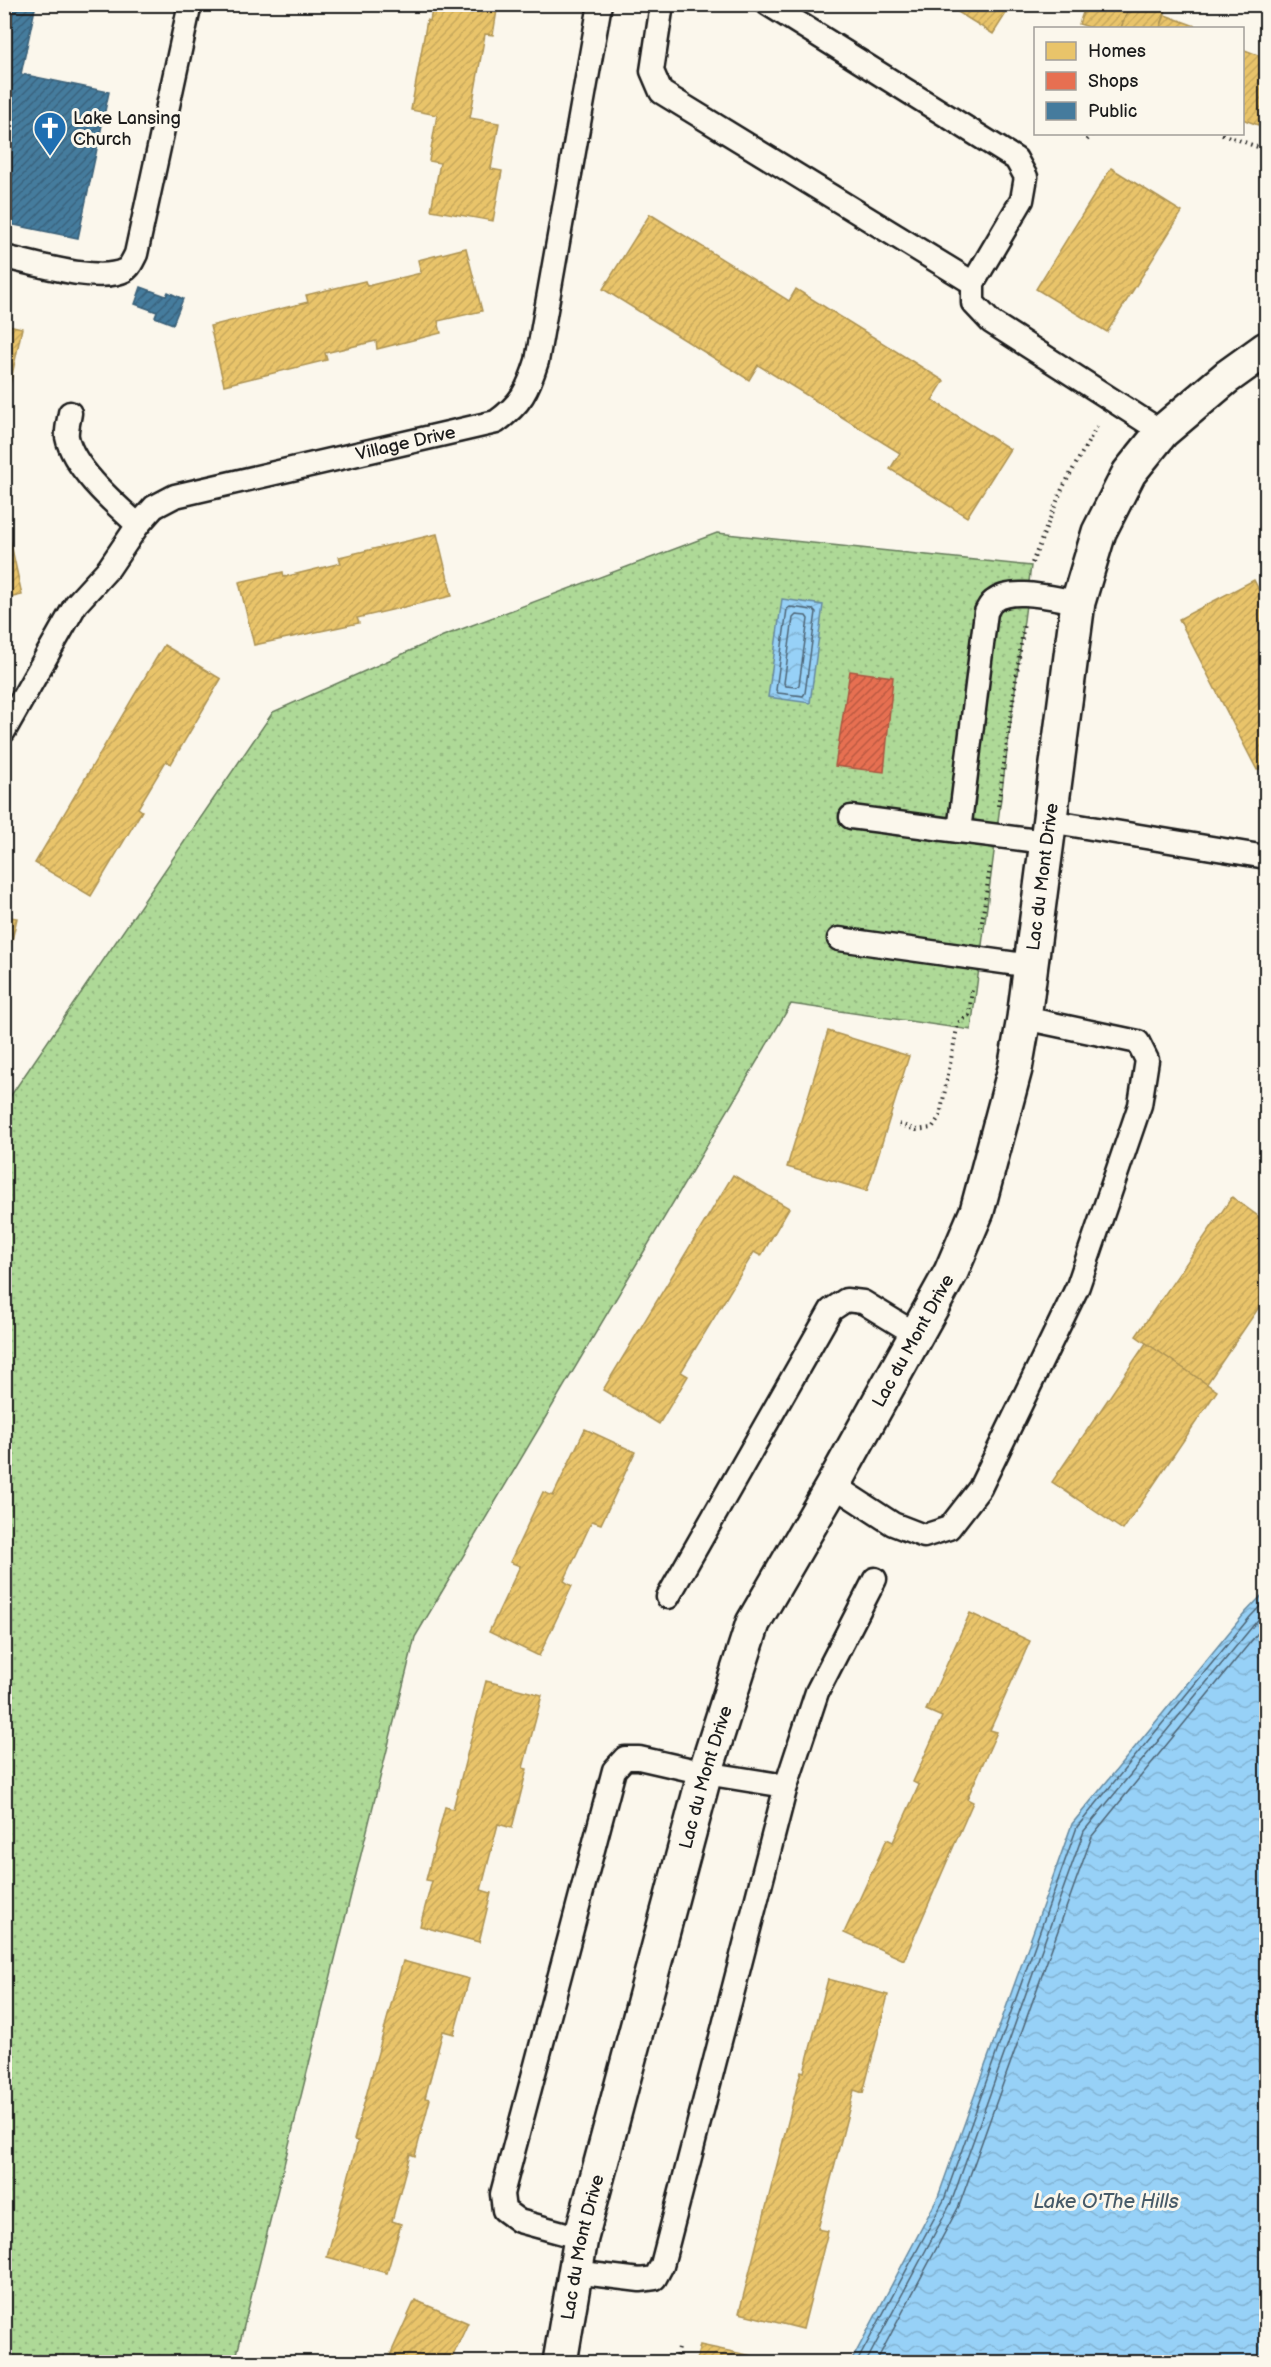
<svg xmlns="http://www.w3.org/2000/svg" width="1271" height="2367" font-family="'Balsamiq Sans',sans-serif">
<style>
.grass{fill:url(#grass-dots);stroke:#657a5a;stroke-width:1.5}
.water{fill:url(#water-waves);stroke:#66899f;stroke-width:1.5}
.homes{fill:url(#homes-hatch);stroke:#ac9253;stroke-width:1.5}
.shops{fill:url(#shops-hatch);stroke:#aa5641;stroke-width:1.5}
.public{fill:url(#public-hatch);stroke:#395e76;stroke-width:1.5}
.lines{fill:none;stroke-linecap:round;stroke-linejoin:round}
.shore{stroke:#4d6474;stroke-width:1.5}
.lane-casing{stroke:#1c1c1c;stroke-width:27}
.street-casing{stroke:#1c1c1c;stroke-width:38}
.path{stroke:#1c1c1c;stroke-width:4;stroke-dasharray:1.5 4.5;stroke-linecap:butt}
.lane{stroke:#fbf7ec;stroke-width:22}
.street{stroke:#fbf7ec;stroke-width:33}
.labels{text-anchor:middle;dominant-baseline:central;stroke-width:6;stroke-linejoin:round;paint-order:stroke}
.poi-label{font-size:18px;fill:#1c1c1c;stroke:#fbf7ec;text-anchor:start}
.street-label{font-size:18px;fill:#1c1c1c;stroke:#fbf7ec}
.water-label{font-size:20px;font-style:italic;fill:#475b69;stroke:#fbf7ec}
</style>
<defs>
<pattern id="grass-dots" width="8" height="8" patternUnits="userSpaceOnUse" patternTransform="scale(1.5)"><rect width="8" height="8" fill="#aed997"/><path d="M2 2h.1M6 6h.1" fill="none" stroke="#95ba82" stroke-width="1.8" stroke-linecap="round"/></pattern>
<pattern id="water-waves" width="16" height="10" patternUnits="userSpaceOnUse" patternTransform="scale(1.5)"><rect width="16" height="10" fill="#97d1f7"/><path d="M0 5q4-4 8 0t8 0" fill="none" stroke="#82b3d3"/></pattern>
<pattern id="homes-hatch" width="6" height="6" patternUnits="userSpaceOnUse" patternTransform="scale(1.5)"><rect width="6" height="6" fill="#e9c46a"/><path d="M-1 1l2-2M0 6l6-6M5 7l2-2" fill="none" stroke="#c7a85b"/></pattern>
<pattern id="shops-hatch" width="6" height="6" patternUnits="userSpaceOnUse" patternTransform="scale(1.5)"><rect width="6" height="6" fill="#e76f51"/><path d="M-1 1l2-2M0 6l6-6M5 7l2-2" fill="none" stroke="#ba5a42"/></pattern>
<pattern id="public-hatch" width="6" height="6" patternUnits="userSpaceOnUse" patternTransform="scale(1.5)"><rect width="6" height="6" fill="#457b9d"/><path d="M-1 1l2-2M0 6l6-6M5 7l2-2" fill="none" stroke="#39647f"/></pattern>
</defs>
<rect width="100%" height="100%" fill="#fbf7ec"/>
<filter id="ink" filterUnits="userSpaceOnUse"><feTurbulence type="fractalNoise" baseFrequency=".0167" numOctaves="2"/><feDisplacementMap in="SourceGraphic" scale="12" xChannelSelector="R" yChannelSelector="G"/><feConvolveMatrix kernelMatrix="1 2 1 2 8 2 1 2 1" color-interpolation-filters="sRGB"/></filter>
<g filter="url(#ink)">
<path class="grass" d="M 717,533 L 1031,566 L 971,1030 L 791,1004 L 415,1637 L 235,2362 L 5,2362 L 5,1104 L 273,712 L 443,636 Z"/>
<g class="water">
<path d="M 782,599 L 823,605 L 810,703 L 768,697 Z"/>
<path d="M 1266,1591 L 1266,2362 L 851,2362 L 938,2197 L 1072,1824 L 1245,1613 Z"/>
</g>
<g class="homes">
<path d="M 433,4 L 498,4 L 493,35 L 485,34 L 470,118 L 499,123 L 491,169 L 502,171 L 493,221 L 431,210 L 440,163 L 429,161 L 437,115 L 411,110 L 427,20 L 430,21 Z"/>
<path d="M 945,4 L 1012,4 L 993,34 Z"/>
<path d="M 1086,4 L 1130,4 L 1121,28 L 1092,28 L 1079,24 Z"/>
<path d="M 1130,4 L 1168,4 L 1160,28 L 1121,28 Z"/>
<path d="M 1165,15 L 1198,27 L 1198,28 L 1160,28 Z"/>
<path d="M 1242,49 L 1266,58 L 1266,102 L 1258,125 L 1242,119 Z"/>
<path d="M 1111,168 L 1182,212 L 1107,332 L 1036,289 Z"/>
<path d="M 650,214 L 789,301 L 796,289 L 944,381 L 932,400 L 1010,449 L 967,517 L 890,469 L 900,453 L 758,365 L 749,380 L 603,289 Z"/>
<path d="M 466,248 L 482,311 L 438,321 L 441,333 L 377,349 L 376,341 L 325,353 L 327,360 L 224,385 L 210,326 L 308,302 L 306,295 L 365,281 L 367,286 L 421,273 L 418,260 Z"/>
<path d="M 4,324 L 22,328 L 4,413 Z"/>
<path d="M 4,530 L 8,530 L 22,595 L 4,599 Z"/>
<path d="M 437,534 L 452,596 L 357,618 L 359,623 L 254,645 L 239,582 L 283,572 L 284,577 L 341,563 L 339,557 Z"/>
<path d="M 1254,580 L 1266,604 L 1266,765 L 1257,770 L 1179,619 Z"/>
<path d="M 164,645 L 221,679 L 171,764 L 166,761 L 138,808 L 142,811 L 91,896 L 35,863 Z"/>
<path d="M 4,916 L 17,918 L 4,976 Z"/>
<path d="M 828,1031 L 909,1056 L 867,1191 L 787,1167 Z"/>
<path d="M 733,1175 L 789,1208 L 761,1256 L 754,1252 L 681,1372 L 688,1376 L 659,1424 L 603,1390 Z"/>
<path d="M 1232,1197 L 1266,1222 L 1266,1297 L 1206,1385 L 1136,1336 Z"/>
<path d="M 1146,1343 L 1217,1391 L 1123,1530 L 1052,1482 Z"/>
<path d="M 585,1429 L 635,1452 L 601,1524 L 592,1521 L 564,1581 L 572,1586 L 539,1656 L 489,1632 L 520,1566 L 510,1562 L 543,1492 L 553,1496 Z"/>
<path d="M 970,1613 L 1030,1641 L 990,1730 L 997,1732 L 967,1799 L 973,1802 L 904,1960 L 844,1933 L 887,1839 L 893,1842 L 919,1785 L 913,1782 L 942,1717 L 926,1710 Z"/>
<path d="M 486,1681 L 542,1695 L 523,1768 L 527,1769 L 512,1828 L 498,1824 L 481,1890 L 491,1893 L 479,1942 L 420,1926 L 432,1881 L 426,1880 L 445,1807 L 453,1809 Z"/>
<path d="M 403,1961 L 469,1979 L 454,2034 L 443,2031 L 425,2098 L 430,2099 L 415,2156 L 410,2154 L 392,2221 L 401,2224 L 387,2273 L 327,2257 L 358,2141 L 354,2140 Z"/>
<path d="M 828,1979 L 888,1995 L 863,2093 L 854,2090 L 818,2229 L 828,2231 L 803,2329 L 739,2313 L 801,2071 L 804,2072 Z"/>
<path d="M 415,2300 L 468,2323 L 450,2362 L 387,2362 Z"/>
<path d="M 700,2345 L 762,2358 L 761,2362 L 696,2362 Z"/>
</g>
<path class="shops" d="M 850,671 L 893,677 L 884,772 L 835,766 Z"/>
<g class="public">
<path d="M 4,4 L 36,4 L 21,74 L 109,92 L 78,238 L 4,223 Z"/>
<path d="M 141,287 L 166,296 L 168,292 L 183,299 L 173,324 L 155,317 L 157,312 L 135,304 Z"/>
</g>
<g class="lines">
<g class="shore">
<path d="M 790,607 L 814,610 L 816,612 L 805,693 L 803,696 L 778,693 L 776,690 L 787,609 Z"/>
<path d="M 796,615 L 806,616 L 808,619 L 799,685 L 796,687 L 786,686 L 784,683 L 793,618 Z"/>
<path d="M 857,2362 L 944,2200 L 1077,1827 L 1250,1617 L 1266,1600"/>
<path d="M 866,2362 L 951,2203 L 1084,1831 L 1266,1610"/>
<path d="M 876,2362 L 959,2206 L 1092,1836 L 1266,1623"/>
</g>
<g class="lane-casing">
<g id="lane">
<path d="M 662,4 L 652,71 L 661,92 L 973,283"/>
<path d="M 768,4 L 1016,159 L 1026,177 L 1022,200 L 973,283 L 973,303 L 991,322 L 1162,432"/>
<path d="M 4,257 C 34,263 99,284 125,270 C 130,267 133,260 136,254 L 190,4"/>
<path d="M 70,413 C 69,420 66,430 67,437 C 73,468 116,505 138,525"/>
<path id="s1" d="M 4,731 L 76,604 L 109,568 L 138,525 L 154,507 L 175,496 L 496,422 C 521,404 528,390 537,361 L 600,4"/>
<path d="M 851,817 L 959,831"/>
<path d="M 1049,821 L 1266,857"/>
<path d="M 1046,842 L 959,831 L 986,612 C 988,609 990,603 994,601 C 1012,586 1056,599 1078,602"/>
<path d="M 839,939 L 1031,966"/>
<path d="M 833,1485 L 893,1524 L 924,1536 L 949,1528 L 980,1488 L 1078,1286 L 1140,1105 L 1147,1060 L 1138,1042 L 1024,1018"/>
<path d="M 668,1597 L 831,1310 L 846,1300 L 863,1302 L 917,1335"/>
<path d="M 581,2238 L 519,2221 L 504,2210 L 502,2194 L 614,1770 L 625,1758 L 639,1758 L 705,1773 L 786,1786 L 817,1692 L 875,1579"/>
<path d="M 574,2272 L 640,2280 L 655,2278 L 662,2265 L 786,1786"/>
</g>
</g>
<g class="street-casing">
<g id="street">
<path id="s2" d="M 560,2362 L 581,2238 L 705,1773 L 753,1623 L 833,1485 L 951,1272 L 977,1211 L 1015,1069 L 1024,1018 L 1078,602 L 1099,532 L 1129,473 L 1162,432 L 1227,377 L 1266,349"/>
</g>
</g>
<g class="path">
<path d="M 1222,134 L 1266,150"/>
<path d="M 1087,140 L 1092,134"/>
<path d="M 1032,563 L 1062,489 L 1097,426"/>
<path d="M 998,806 L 1024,623"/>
<path d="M 981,928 L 990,867"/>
<path d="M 899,1124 L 916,1130 L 932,1128 L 940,1116 L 958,1023 L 969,1015 L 972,989"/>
<path d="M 675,2362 L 678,2348"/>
</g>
<use href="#lane" class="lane"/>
<use href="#street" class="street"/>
</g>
</g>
<defs>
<g id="church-pin" transform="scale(1.725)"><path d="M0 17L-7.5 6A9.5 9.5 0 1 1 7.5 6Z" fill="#1f6fb2" stroke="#fbf7ec"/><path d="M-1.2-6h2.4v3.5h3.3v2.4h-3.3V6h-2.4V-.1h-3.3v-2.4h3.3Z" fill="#fff"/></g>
</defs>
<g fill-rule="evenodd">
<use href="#church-pin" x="50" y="128"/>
</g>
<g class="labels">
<g class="poi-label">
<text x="73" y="118">Lake Lansing<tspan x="73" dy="21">Church</tspan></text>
</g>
<g class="street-label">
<text stroke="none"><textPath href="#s1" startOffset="531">Village Drive</textPath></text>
<text stroke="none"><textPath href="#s2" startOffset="1575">Lac du Mont Drive</textPath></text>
<text stroke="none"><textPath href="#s2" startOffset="1089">Lac du Mont Drive</textPath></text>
<text stroke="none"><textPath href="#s2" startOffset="603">Lac du Mont Drive</textPath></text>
<text stroke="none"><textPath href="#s2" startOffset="117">Lac du Mont Drive</textPath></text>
</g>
<g class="water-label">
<text x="1106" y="2202">Lake O'The Hills</text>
</g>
</g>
<rect width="1271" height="2367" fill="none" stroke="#fbf7ec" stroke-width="24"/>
<rect x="12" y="12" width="1247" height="2343" fill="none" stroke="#1c1c1c" stroke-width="2" filter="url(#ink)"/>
<rect x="1034" y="27" width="210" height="108" fill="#fbf7ec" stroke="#a29f99" stroke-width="1.5"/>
<rect x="1046" y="42" width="30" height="18" fill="#e9c46a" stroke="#a29f99" stroke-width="1.5"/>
<text x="1088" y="57" font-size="18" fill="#1c1c1c">Homes</text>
<rect x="1046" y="72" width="30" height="18" fill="#e76f51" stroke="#a29f99" stroke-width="1.5"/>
<text x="1088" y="87" font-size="18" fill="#1c1c1c">Shops</text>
<rect x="1046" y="102" width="30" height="18" fill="#457b9d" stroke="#a29f99" stroke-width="1.5"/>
<text x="1088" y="117" font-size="18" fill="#1c1c1c">Public</text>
</svg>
